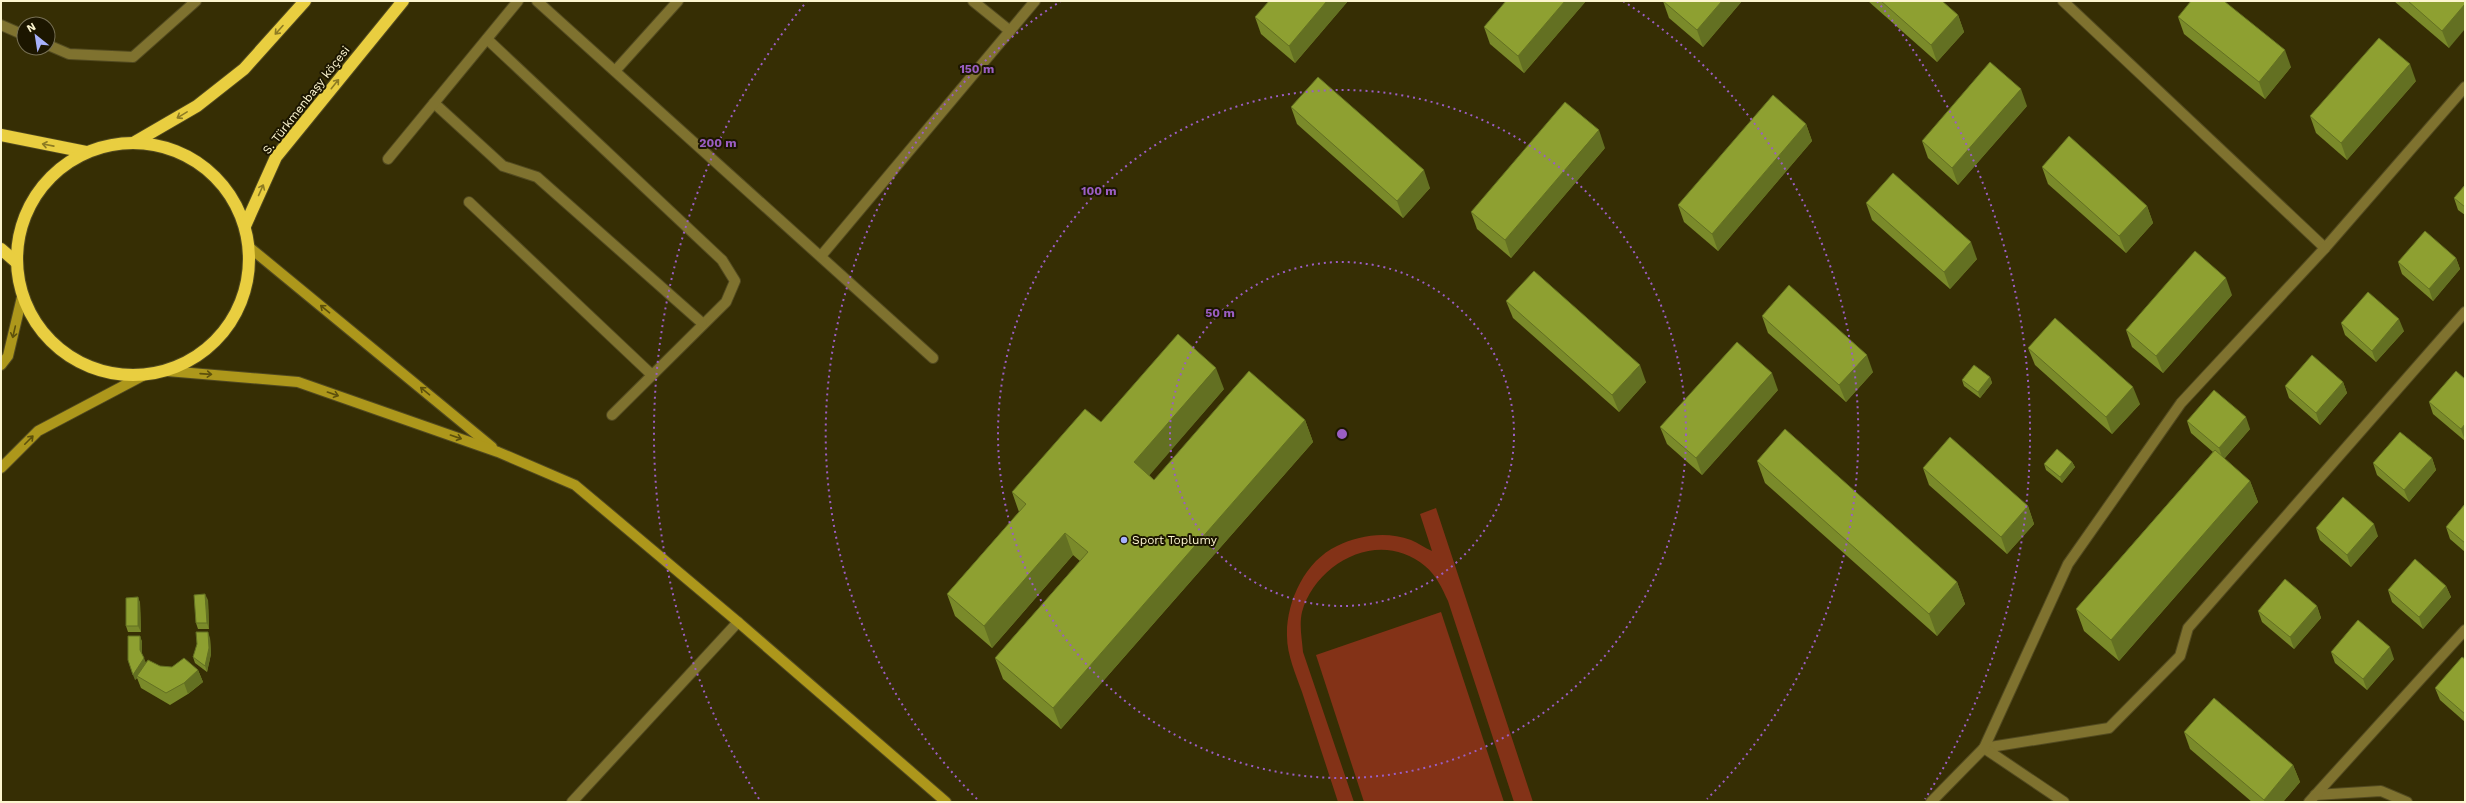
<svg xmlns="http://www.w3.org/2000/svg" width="2466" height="803" font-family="'Work Sans',sans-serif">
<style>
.green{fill:#833217}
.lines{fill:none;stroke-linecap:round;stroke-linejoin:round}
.lane-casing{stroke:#524a20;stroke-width:12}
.street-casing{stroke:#524a20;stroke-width:12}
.secondary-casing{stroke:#524a20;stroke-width:12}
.highway-casing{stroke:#524a20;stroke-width:14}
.lane{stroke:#7f722f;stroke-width:10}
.street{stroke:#7f722f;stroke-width:10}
.secondary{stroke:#ad971b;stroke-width:10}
.highway{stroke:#e9ce40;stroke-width:12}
.wall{fill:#7a8a2a}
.shaded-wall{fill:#637022}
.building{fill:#8ea031;stroke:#637022}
.oneway{stroke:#8d7b23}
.oneway2{stroke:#5d500c}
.ring{fill:none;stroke:#9b5ec3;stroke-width:2;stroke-dasharray:2 4}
.poi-dot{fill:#a7b1fc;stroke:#1c1600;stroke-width:1.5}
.labels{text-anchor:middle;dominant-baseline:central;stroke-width:4;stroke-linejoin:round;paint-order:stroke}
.street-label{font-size:12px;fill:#fcf5cf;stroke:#1c1600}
.poi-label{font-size:12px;fill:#fcf5cf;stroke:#1c1600;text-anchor:start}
.centre{fill:#9b5ec3;stroke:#1c1600;stroke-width:2}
.ring-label{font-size:12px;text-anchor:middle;font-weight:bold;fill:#9b5ec3;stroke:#1c1600;stroke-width:4;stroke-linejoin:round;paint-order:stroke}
</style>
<rect width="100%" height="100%" fill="#362e04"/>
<g class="green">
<path d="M 1436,508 L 1533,802 L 1514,802 L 1448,601 C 1442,588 1436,575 1425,566 C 1380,528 1316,562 1302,612 C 1299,625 1302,639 1303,652 L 1354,802 L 1338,802 C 1326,765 1314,729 1302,692 C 1296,675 1287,655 1287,636 C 1286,602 1305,561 1337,546 C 1360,535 1386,531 1411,540 C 1418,543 1425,548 1432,551 L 1420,514 Z"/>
<path d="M 1441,612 L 1504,802 L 1364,802 L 1316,655 Z"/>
</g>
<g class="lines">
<g class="lane-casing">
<g id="lane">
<path d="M 537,1 L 933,358"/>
<path d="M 973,1 L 1010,31"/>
<path d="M 2063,1 L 2325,248"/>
<path d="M 1,25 L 24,35"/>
<path d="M 487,39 L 722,260 L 735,281 L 726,302 L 612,415"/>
<path d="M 48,45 L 69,54 L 133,57 L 196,1"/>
<path d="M 615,71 L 678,1"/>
<path d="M 434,103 L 503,166 L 537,177 L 702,323"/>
<path d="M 388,159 L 518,1"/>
<path d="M 469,202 L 652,375"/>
<path d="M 821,256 L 1035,1"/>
</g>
</g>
<g class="street-casing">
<g id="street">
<path d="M 1984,748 L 2109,728 L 2180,656 L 2188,628 L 2465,312"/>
<path d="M 1984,748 L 2064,802"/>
<path d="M 2315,795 L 2381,791 L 2407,802"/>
<path d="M 572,802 L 738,622"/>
<path d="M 1931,802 L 1984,748 L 2068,564 L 2181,403 L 2325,248 L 2465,87"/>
<path d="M 2309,802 L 2465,630"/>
</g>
</g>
<g class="secondary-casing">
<g id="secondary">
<path d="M 249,247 L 492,447"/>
<path d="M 1,365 L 8,356 L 22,297"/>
<path d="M 167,371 L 298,382 L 498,452 L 575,485 L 738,622 L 946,802"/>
<path d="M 1,468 L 38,431 L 146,374"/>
</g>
</g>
<g class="highway-casing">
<g id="highway">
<path d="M 1,135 L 86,152"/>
<path d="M 135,142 L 197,106 L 244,69 L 305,1"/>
<circle cx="133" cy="259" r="116"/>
<path d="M 245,226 L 276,157 L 403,1"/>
<path d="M 1,249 L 16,262"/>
</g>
</g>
<use href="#lane" class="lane"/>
<use href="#street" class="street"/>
<use href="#secondary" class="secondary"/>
<use href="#highway" class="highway"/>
</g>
<g class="wall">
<path d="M 1348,1 L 1295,63 L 1261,34 L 1255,17 Z"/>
<path d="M 1506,1 L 1586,1 L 1524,73 L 1490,44 L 1484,27 Z"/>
<path d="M 1663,1 L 1742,1 L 1703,47 L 1669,18 Z"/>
<path d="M 1868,1 L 1942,1 L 1958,15 L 1964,32 L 1937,62 Z"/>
<path d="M 2394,1 L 2465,1 L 2449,48 Z"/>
<path d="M 2178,17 L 2291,67 L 2265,99 L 2184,34 Z"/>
<path d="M 2416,81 L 2347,160 L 2316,133 L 2310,116 Z"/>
<path d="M 2027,106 L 1958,185 L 1928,158 L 1922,141 Z"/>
<path d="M 1291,107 L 1430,188 L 1403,218 L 1297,124 Z"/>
<path d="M 1806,124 L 1812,141 L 1718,251 L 1684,222 L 1678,205 Z"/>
<path d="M 1605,148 L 1511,258 L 1477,229 L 1471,212 Z"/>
<path d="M 2042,167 L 2147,206 L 2153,223 L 2126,253 L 2048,184 Z"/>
<path d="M 2465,185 L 2465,215 L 2458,210 L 2454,198 Z"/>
<path d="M 1866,203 L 1977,259 L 1950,289 L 1872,220 Z"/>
<path d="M 2456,258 L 2460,269 L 2433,301 L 2402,274 L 2398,262 Z"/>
<path d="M 2232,295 L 2163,373 L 2132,347 L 2126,330 Z"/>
<path d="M 1506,301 L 1646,382 L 1619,412 L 1513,318 Z"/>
<path d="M 1762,316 L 1873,372 L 1846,402 L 1768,333 Z"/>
<path d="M 2341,323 L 2404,331 L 2376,362 L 2345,335 Z"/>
<path d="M 2028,348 L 2140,404 L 2112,434 L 2035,365 Z"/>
<path d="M 1990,377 L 1992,383 L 1980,398 L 1964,386 L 1962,380 Z"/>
<path d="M 2465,379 L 2465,441 L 2433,414 L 2429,402 Z"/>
<path d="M 2343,382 L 2347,393 L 2320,425 L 2289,398 L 2285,386 Z"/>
<path d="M 1224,389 L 1149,475 L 1154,480 L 1305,420 L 1313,442 L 1061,729 L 1003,679 L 995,658 L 1080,561 L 1073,555 L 992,648 L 955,616 L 947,594 L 1019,512 L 1012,492 L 1101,422 Z"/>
<path d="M 1778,390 L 1702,475 L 1667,444 L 1660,427 Z"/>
<path d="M 2187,421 L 2250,429 L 2224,459 L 2250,481 L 2258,502 L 2119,661 L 2084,631 L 2076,609 L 2213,452 L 2191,433 Z"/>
<path d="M 2432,458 L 2436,470 L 2409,502 L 2377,475 L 2373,463 Z"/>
<path d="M 1757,461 L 1957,582 L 1965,604 L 1937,636 L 1765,483 Z"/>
<path d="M 2072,462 L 2075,467 L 2062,483 L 2046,470 L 2044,464 Z"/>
<path d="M 1923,468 L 2028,506 L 2034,524 L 2007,554 L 1929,485 Z"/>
<path d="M 2465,504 L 2465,552 L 2450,539 L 2446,527 Z"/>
<path d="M 2316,528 L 2378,536 L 2351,567 L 2320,540 Z"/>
<path d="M 2446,586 L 2451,597 L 2423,629 L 2392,602 L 2388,590 Z"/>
<path d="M 138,597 L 140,603 L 141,632 L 128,632 L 126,626 Z"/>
<path d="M 208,600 L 209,629 L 198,629 L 196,623 Z"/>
<path d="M 2317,606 L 2321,618 L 2294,649 L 2262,622 L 2258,611 Z"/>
<path d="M 140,636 L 142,642 L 142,655 L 146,663 L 160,666 L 198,670 L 203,682 L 188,694 L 170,705 L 141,688 L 137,678 L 135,680 Z"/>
<path d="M 210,638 L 211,654 L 207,672 L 195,663 L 193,657 Z"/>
<path d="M 2331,652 L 2394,659 L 2367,690 L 2335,663 Z"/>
<path d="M 2465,659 L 2465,722 L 2440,700 L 2435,688 Z"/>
<path d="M 2184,732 L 2293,765 L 2300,782 L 2283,802 L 2252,802 L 2190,749 Z"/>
</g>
<g class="shaded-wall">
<path d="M 1327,1 L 1348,1 L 1295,63 L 1289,46 Z"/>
<path d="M 1565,1 L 1586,1 L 1524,73 L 1518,56 Z"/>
<path d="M 1722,1 L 1742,1 L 1703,47 L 1697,30 Z"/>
<path d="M 2465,4 L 2465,29 L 2449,48 L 2442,31 Z"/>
<path d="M 1958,15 L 1964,32 L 1937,62 L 1931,45 Z"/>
<path d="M 2285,50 L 2291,67 L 2265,99 L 2259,82 Z"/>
<path d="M 2410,64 L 2416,81 L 2347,160 L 2341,143 Z"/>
<path d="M 2021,89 L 2027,106 L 1958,185 L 1952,168 Z"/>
<path d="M 1806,124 L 1812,141 L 1718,251 L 1712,234 Z"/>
<path d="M 1599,130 L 1605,148 L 1511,258 L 1505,240 Z"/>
<path d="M 1424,170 L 1430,188 L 1403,218 L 1397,201 Z"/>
<path d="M 2147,206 L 2153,223 L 2126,253 L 2119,236 Z"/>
<path d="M 1971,242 L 1977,259 L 1950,289 L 1944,272 Z"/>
<path d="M 2456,258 L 2460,269 L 2433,301 L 2429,289 Z"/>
<path d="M 2226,278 L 2232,295 L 2163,373 L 2156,356 Z"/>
<path d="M 2399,319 L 2404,331 L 2376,362 L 2372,351 Z"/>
<path d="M 1867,355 L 1873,372 L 1846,402 L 1839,385 Z"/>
<path d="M 1640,365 L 1646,382 L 1619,412 L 1612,395 Z"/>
<path d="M 1216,368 L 1224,389 L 1142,484 L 1134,462 Z"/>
<path d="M 1772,373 L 1778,390 L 1702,475 L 1696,458 Z"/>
<path d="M 1990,377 L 1992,383 L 1980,398 L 1978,392 Z"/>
<path d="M 2343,382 L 2347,393 L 2320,425 L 2316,413 Z"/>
<path d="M 2133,387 L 2140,404 L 2112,434 L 2106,417 Z"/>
<path d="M 2246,417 L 2250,429 L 2223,460 L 2219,448 Z"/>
<path d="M 1305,420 L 1313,442 L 1061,729 L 1053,708 Z"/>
<path d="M 2465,424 L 2465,441 L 2461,429 Z"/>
<path d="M 2432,458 L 2436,470 L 2409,502 L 2404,490 Z"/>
<path d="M 2072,462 L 2075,467 L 2062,483 L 2060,477 Z"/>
<path d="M 2250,481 L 2258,502 L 2119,661 L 2111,640 Z"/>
<path d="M 2028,506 L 2034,524 L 2007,554 L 2001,537 Z"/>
<path d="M 2374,524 L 2378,536 L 2351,567 L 2347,555 Z"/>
<path d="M 1065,533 L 1073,555 L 992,648 L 984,626 Z"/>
<path d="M 1957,582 L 1965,604 L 1937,636 L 1929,614 Z"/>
<path d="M 2446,586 L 2451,597 L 2423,629 L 2419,617 Z"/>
<path d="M 205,594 L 208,600 L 209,629 L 207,623 Z"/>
<path d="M 138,597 L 140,603 L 141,632 L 138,626 Z"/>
<path d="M 2317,606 L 2321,618 L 2294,649 L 2290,637 Z"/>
<path d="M 208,632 L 210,638 L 211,654 L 207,672 L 205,666 Z"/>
<path d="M 140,636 L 142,642 L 142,656 L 140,650 Z"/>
<path d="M 2390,647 L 2394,659 L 2367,690 L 2363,679 Z"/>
<path d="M 144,658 L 146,664 L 137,676 L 137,678 L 135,680 L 133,675 Z"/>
<path d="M 198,670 L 203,682 L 188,694 L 184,683 Z"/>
<path d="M 2293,765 L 2300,782 L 2283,802 L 2264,802 L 2264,800 Z"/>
</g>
<g class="building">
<path d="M 1269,1 L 1327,1 L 1289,46 L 1255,17 Z"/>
<path d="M 1506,1 L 1565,1 L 1518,56 L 1484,27 Z"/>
<path d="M 1663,1 L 1722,1 L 1697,30 Z"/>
<path d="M 1881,1 L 1942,1 L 1958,15 L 1931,45 Z"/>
<path d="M 2191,1 L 2224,1 L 2285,50 L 2259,82 L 2178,17 Z"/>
<path d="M 2408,1 L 2465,1 L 2465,4 L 2442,31 Z"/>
<path d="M 2379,38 L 2410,64 L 2341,143 L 2310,116 Z"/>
<path d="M 1990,62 L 2021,89 L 1952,168 L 1922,141 Z"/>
<path d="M 1318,77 L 1424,170 L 1397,201 L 1291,107 Z"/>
<path d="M 1773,95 L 1806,124 L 1712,234 L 1678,205 Z"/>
<path d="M 1565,102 L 1599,130 L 1505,240 L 1471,212 Z"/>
<path d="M 2069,136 L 2147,206 L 2119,236 L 2042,167 Z"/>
<path d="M 1893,173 L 1971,242 L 1944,272 L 1866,203 Z"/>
<path d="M 2465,185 L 2465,207 L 2454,198 Z"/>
<path d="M 2425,231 L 2456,258 L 2429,289 L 2398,262 Z"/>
<path d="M 2195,251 L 2226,278 L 2156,356 L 2126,330 Z"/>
<path d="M 1534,271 L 1640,365 L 1612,395 L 1506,301 Z"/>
<path d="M 1789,285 L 1867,355 L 1839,385 L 1762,316 Z"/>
<path d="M 2368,292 L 2399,319 L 2372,351 L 2341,323 Z"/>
<path d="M 2055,318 L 2133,387 L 2106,417 L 2028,348 Z"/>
<path d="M 1178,334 L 1216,368 L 1134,462 L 1154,480 L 1249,371 L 1305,420 L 1053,708 L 995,658 L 1088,552 L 1065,533 L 984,626 L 947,594 L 1026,504 L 1012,492 L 1085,409 L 1101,422 Z"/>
<path d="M 1737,342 L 1772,373 L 1696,458 L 1660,427 Z"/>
<path d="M 2312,355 L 2343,382 L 2316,413 L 2285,386 Z"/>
<path d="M 1974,365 L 1990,377 L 1978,392 L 1962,380 Z"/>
<path d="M 2456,371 L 2465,379 L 2465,424 L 2461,429 L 2429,402 Z"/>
<path d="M 2214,390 L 2246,417 L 2219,448 L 2187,421 Z"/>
<path d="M 1785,429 L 1957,582 L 1929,614 L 1757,461 Z"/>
<path d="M 2400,432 L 2432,458 L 2404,490 L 2373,463 Z"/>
<path d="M 1950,437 L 2028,506 L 2001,537 L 1923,468 Z"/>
<path d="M 2057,449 L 2072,462 L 2060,477 L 2044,464 Z"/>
<path d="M 2215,450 L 2250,481 L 2111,640 L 2076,609 Z"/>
<path d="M 2343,497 L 2374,524 L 2347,555 L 2316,528 Z"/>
<path d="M 2465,504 L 2465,543 L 2446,527 Z"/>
<path d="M 2415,559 L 2446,586 L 2419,617 L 2388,590 Z"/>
<path d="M 2285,579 L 2317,606 L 2290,637 L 2258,611 Z"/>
<path d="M 205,594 L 207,623 L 196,623 L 194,595 Z"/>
<path d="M 138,597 L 138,626 L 126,626 L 126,598 Z"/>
<path d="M 2358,620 L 2390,647 L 2363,679 L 2331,652 Z"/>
<path d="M 196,632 L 208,632 L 209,648 L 205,666 L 193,657 L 197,644 Z"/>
<path d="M 128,636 L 140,636 L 140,650 L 144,658 L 133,675 L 128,660 Z"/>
<path d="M 2462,657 L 2465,659 L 2465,714 L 2435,688 Z"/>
<path d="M 184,658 L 198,670 L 184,683 L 166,693 L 137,676 L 148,660 L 160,666 L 172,667 Z"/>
<path d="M 2214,698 L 2293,765 L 2264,800 L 2184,732 Z"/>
</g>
<defs><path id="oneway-shaft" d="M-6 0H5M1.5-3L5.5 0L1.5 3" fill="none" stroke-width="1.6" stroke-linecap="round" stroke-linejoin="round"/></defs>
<g class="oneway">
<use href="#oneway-shaft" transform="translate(279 30) rotate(132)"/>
<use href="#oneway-shaft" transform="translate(335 84) rotate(-51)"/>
<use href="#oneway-shaft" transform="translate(182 115) rotate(149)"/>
<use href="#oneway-shaft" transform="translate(48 145) rotate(-169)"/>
<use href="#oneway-shaft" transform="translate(261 190) rotate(-66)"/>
</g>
<g class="oneway2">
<use href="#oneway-shaft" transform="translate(325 309) rotate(-140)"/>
<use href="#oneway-shaft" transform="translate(14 332) rotate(103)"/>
<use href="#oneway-shaft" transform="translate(206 374) rotate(4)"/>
<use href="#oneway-shaft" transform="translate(425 391) rotate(-140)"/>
<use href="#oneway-shaft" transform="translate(333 394) rotate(19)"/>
<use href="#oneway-shaft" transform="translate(456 437) rotate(19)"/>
<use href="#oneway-shaft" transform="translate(29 440) rotate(-45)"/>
</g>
<g class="ring">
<circle cx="1342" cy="434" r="172"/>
<circle cx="1342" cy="434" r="344"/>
<path d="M977 799A516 516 0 0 1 1061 1M1623 1A516 516 0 0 1 1707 799"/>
<path d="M759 799A688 688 0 0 1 807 1M1877 1A688 688 0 0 1 1925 799"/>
</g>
<circle class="poi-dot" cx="1124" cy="540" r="4"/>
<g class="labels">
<g class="street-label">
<text transform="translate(306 100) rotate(-52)">S. Türkmenbaşy köçesi</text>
</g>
<g class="poi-label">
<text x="1132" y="540">Sport Toplumy</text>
</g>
</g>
<circle cx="1342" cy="434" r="6" class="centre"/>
<g class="ring-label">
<text x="977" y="73">150 m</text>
<text x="718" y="147">200 m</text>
<text x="1099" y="195">100 m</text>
<text x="1220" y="317">50 m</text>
</g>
<rect width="2466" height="803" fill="none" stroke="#fcf5cf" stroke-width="4"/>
<g transform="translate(36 36) rotate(330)"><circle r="19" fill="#1c1600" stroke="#766f53"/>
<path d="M0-3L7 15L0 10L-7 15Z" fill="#a7b1fc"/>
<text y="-6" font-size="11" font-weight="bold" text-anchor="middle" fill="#fcf5cf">N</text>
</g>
</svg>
